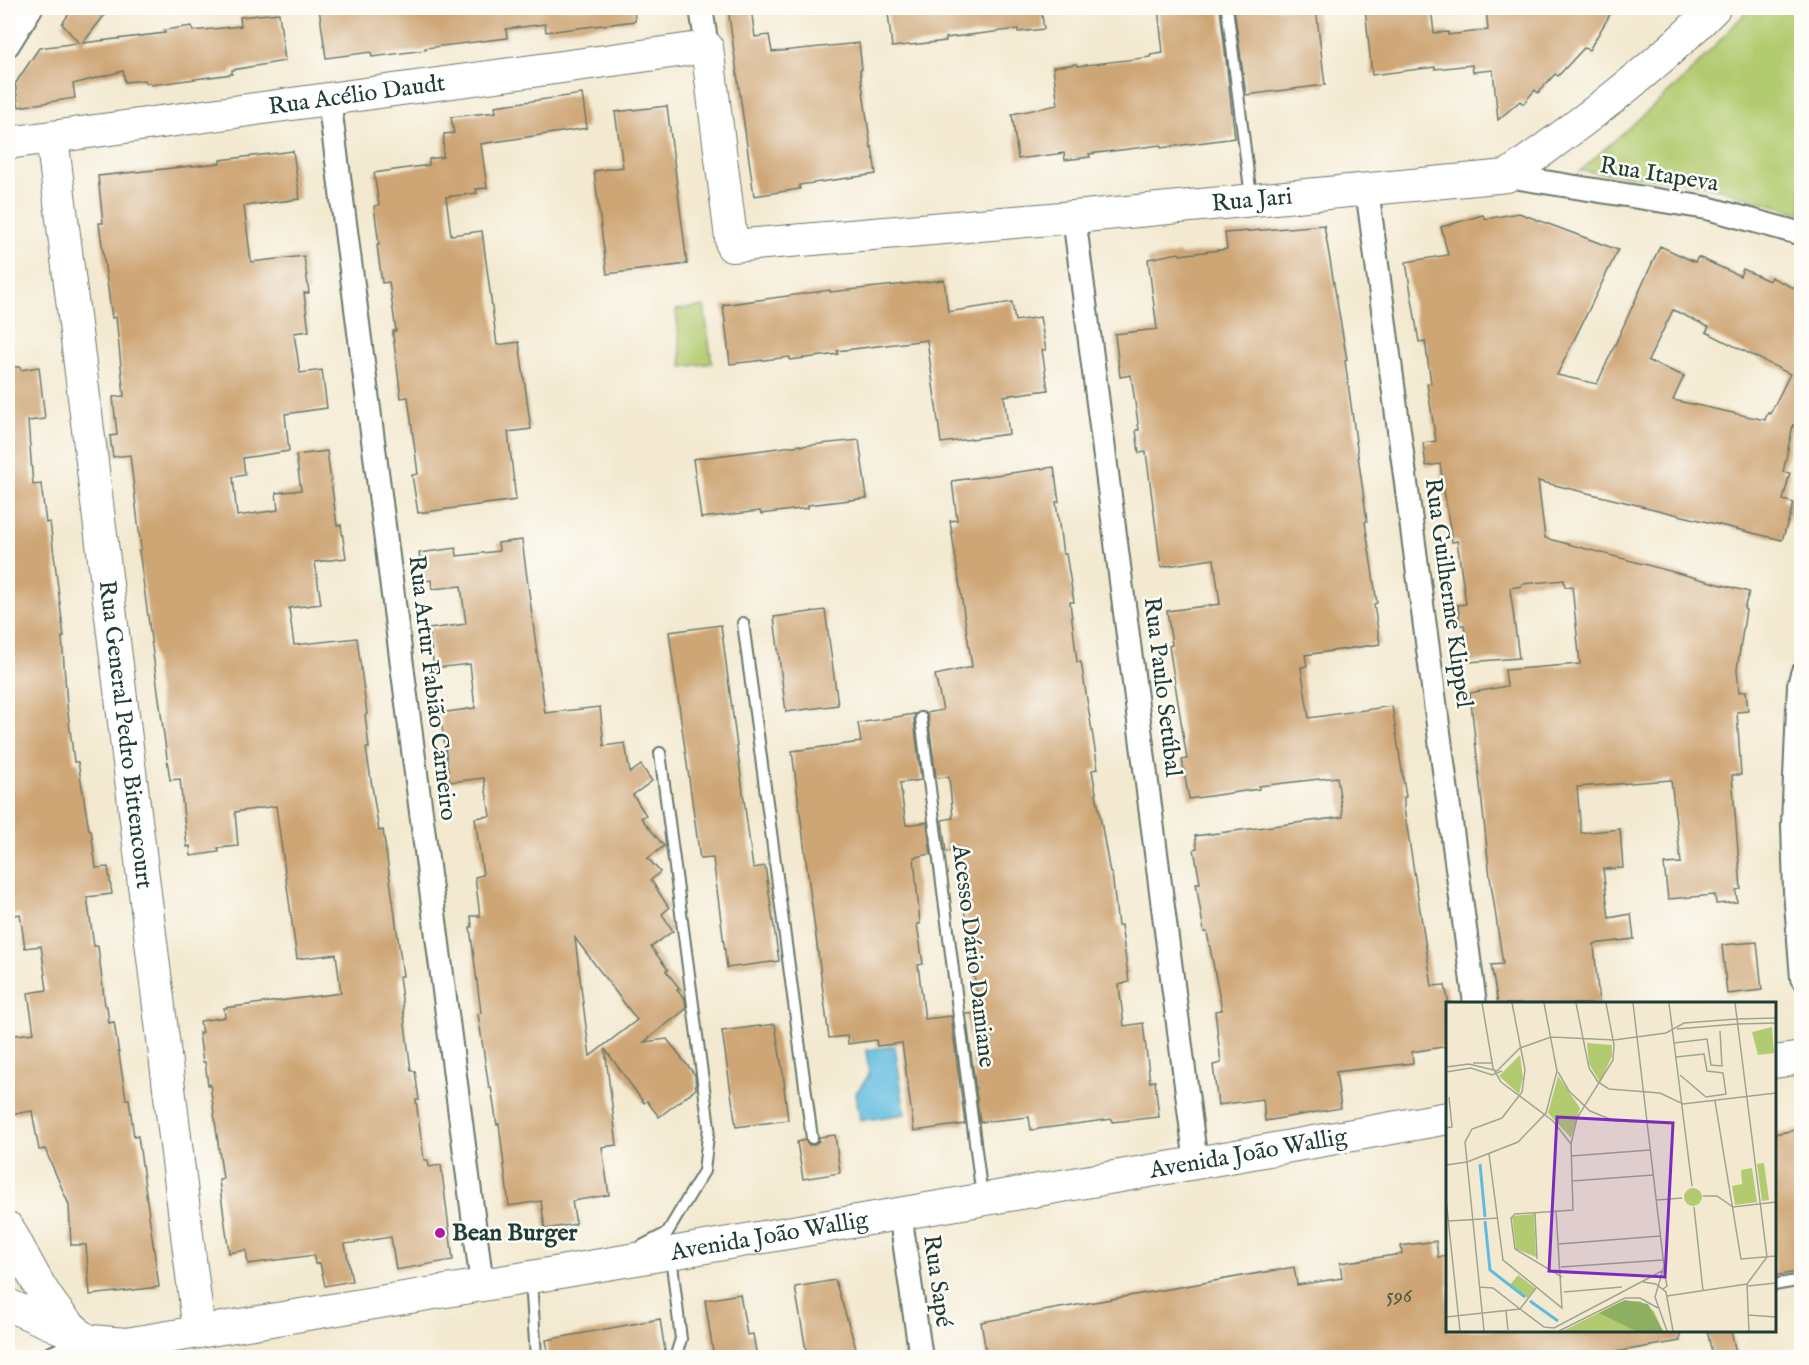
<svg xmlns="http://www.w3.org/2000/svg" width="1809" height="1365" font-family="'IM FELL English',serif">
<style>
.green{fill:#b3cb70;stroke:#698452;stroke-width:1.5}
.water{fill:#60bcde;stroke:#407c89;stroke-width:1.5}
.building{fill:#cea575;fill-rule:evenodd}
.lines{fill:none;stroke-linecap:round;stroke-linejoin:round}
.lane-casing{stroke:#69796b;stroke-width:14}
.street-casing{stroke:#69796b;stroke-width:26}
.secondary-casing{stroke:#69796b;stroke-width:34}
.lane{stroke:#fff;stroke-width:10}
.street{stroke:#fff;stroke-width:22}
.secondary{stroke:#fff;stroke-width:32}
.poi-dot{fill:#b5179e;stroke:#fdfcf7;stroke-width:2}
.labels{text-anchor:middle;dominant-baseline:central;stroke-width:5;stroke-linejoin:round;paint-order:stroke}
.number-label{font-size:21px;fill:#4b5744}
.street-label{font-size:24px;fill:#1f3d34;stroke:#fdfcf7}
.poi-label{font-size:24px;font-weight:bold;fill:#1f3d34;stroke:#fdfcf7;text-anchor:start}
.inset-river{fill:none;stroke:#60bcde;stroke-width:3}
.inset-road{fill:none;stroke:#9ea492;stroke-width:1.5}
.view{fill:#7b2cbf;fill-opacity:0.15;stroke:#7b2cbf;stroke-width:3}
.inset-edge{fill:none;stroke:#1f3d34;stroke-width:3}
</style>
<rect width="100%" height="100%" fill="#fdfcf7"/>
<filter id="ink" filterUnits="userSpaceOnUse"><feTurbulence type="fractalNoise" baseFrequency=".0167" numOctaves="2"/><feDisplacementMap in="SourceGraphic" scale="12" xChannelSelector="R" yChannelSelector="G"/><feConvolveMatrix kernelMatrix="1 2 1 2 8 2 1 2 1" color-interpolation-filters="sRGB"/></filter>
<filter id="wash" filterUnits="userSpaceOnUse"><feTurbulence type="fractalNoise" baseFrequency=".008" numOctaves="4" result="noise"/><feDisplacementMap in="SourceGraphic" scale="24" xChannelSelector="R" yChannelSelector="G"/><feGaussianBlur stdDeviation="1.35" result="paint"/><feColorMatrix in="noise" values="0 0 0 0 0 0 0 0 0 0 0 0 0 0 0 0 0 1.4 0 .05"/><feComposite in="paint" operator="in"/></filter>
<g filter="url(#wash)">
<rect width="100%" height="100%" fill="#f3e9d0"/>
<g class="green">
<path d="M 1750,8 L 1801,8 L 1801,213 L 1695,182 L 1580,171 L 1685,78 Z"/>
<path d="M 704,306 L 712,363 L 682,367 L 676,310 Z"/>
</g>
<path class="water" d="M 895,1046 L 905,1114 L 860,1121 L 856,1093 L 869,1075 L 866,1050 Z"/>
<g id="blocks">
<g class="building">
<path d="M 73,8 L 110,8 L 83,43 L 165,33 L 164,30 L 192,26 L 193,31 L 241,26 L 240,17 L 279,13 L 285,61 L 232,70 L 232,74 L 151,85 L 150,83 L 146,83 L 145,80 L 125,82 L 123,71 L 73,84 L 75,98 L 19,107 L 15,84 L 39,48 L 79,43 L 62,24 Z"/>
<path d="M 319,8 L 634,8 L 635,21 L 546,32 L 545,24 L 506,29 L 507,38 L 425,48 L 426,50 L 372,57 L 371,52 L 326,58 Z"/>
<path d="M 728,8 L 751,8 L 755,37 L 769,35 L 772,52 L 859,43 L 862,69 L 860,70 L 871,148 L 872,147 L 876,174 L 799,185 L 800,189 L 754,196 Z"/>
<path d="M 931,8 L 1041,8 L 1044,29 L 1018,32 L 1018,29 L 946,38 L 946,41 L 892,47 L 888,13 Z"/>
<path d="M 1158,8 L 1220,8 L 1235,138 L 1161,148 L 1161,145 L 1089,154 L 1090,157 L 1065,160 L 1064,153 L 1018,159 L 1012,114 L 1058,105 L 1053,67 L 1077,64 L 1078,66 L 1151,57 L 1150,55 L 1163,53 Z"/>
<path d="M 1234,8 L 1316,8 L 1325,85 L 1246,95 Z"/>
<path d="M 1365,8 L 1431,8 L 1434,33 L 1448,32 L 1448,35 L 1488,30 L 1486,8 L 1614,8 L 1589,50 L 1584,48 L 1558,76 L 1555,74 L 1538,93 L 1535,90 L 1523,104 L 1520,101 L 1498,120 L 1493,70 L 1473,72 L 1472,65 L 1435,69 L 1435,67 L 1372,75 Z"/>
<path d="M 582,94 L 587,128 L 481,144 L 487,188 L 476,189 L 477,193 L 446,197 L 451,235 L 482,231 L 497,345 L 519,342 L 531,429 L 508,432 L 516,500 L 418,513 L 412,475 L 418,474 L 408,397 L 401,398 L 393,335 L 393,331 L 396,331 L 389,282 L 382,283 L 377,245 L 379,245 L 374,206 L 379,205 L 374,173 L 429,165 L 429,159 L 443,157 L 444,134 L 454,133 L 451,117 L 496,112 L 495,106 Z"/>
<path d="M 667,106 L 687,264 L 607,274 L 594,171 L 623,167 L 615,112 Z"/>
<path d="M 293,151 L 300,199 L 244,206 L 251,262 L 304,256 L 309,293 L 304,293 L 309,331 L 294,333 L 300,373 L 322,370 L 327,408 L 285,414 L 289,451 L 243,458 L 245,475 L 233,477 L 237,516 L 278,510 L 276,493 L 301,490 L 296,455 L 327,451 L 337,525 L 341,525 L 346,558 L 315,562 L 321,604 L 289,608 L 294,645 L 357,638 L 367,714 L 365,715 L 369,748 L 366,748 L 379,831 L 383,830 L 394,908 L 403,976 L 399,976 L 411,1071 L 415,1071 L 419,1100 L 416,1100 L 424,1160 L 428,1160 L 429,1167 L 441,1165 L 453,1260 L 396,1270 L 391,1237 L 345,1244 L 352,1281 L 325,1286 L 320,1263 L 315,1264 L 314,1255 L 248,1264 L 246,1250 L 229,1253 L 219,1180 L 223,1179 L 210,1084 L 208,1085 L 205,1062 L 203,1062 L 199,1033 L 202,1033 L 200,1021 L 225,1017 L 224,1008 L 341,993 L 336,954 L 297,959 L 276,806 L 235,812 L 238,846 L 218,848 L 219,852 L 191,856 L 190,846 L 187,847 L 180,779 L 170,780 L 139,550 L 141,549 L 130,455 L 113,457 L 110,436 L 117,435 L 113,397 L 124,396 L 116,317 L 112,318 L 99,223 L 103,223 L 98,176 L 220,163 L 220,160 Z"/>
<path d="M 1519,213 L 1618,250 L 1557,375 L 1597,384 L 1660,246 L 1695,262 L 1698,257 L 1740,276 L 1743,269 L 1769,281 L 1771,277 L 1802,292 L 1802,427 L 1793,425 L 1783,472 L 1790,473 L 1783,500 L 1794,503 L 1782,540 L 1538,481 L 1545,538 L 1749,592 L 1744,609 L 1746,610 L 1737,669 L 1739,692 L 1746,691 L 1748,711 L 1737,712 L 1741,775 L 1732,775 L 1741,889 L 1736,890 L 1737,902 L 1716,904 L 1715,895 L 1668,899 L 1664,864 L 1681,863 L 1671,780 L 1577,787 L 1581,833 L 1620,829 L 1623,868 L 1603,869 L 1609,918 L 1631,914 L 1634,939 L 1594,944 L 1599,1004 L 1498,1004 L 1491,965 L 1503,964 L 1490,877 L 1470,693 L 1507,686 L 1505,670 L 1580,664 L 1572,586 L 1565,587 L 1564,580 L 1522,584 L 1522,586 L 1510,588 L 1519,658 L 1469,662 L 1464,625 L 1460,625 L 1458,605 L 1466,604 L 1457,541 L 1452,542 L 1440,464 L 1426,466 L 1423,443 L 1436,441 L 1427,384 L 1431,383 L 1425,341 L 1419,342 L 1406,262 L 1448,255 L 1441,227 L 1483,215 L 1485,219 ZM 1673,310 L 1709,327 L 1706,332 L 1790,374 L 1770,414 L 1768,412 L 1765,420 L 1673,400 L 1684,376 L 1648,361 Z"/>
<path d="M 1324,225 L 1347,360 L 1345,361 L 1367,521 L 1365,522 L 1377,603 L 1374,604 L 1380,644 L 1305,655 L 1307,666 L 1301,667 L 1309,718 L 1392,706 L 1406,797 L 1404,797 L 1404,808 L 1432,986 L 1445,985 L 1448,1000 L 1448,1046 L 1412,1052 L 1413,1063 L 1336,1072 L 1341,1108 L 1265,1121 L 1263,1099 L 1218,1105 L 1213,1065 L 1221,1063 L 1215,1011 L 1222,1010 L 1207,932 L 1204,932 L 1196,883 L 1200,883 L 1194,849 L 1197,848 L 1195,836 L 1343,817 L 1337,777 L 1259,786 L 1259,789 L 1189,799 L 1182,760 L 1187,759 L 1169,646 L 1172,645 L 1167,611 L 1220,604 L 1214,559 L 1161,567 L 1146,452 L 1139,453 L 1136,430 L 1139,430 L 1131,375 L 1120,377 L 1115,334 L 1157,329 L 1148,259 L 1179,253 L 1180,255 L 1227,249 L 1225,233 Z"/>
<path d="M 944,280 L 948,312 L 1012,302 L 1015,321 L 1040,317 L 1046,350 L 1042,350 L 1048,390 L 1004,396 L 1009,434 L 941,443 L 927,340 L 837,351 L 838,354 L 790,360 L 790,357 L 730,364 L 723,305 L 830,290 L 830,292 Z"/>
<path d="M 8,367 L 20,367 L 21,370 L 39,367 L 45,419 L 28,421 L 33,485 L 41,484 L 46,523 L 50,522 L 64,637 L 62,637 L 67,705 L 74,762 L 78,762 L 89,830 L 91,830 L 96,868 L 108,867 L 112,894 L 87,897 L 94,946 L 98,946 L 105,1006 L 107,1006 L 109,1023 L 114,1022 L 126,1099 L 129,1099 L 134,1137 L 138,1136 L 159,1287 L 90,1295 L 86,1245 L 71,1245 L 69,1205 L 45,1149 L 39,1150 L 32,1111 L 13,1114 L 8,1102 L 8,1036 L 34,1033 L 28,993 L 47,990 L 41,946 L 25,948 L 20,914 L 8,916 L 8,824 L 11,824 L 8,793 Z"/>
<path d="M 859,440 L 867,498 L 808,505 L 808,508 L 761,514 L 760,511 L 701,518 L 693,459 L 801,445 L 801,446 Z"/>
<path d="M 1054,467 L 1059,502 L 1056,502 L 1063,554 L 1066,554 L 1074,602 L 1070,602 L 1077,662 L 1081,662 L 1098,769 L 1092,770 L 1110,873 L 1112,873 L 1118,926 L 1121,925 L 1129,982 L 1119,985 L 1124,1026 L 1143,1023 L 1150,1082 L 1155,1081 L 1159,1117 L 1112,1122 L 1112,1119 L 1031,1130 L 1029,1117 L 980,1122 L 966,1014 L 980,1013 L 966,925 L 959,855 L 954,856 L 953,851 L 946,852 L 942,820 L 953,818 L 949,777 L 936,778 L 928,717 L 926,713 L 943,710 L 935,675 L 972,667 L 950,521 L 957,520 L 952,481 Z"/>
<path d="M 522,540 L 545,713 L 600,707 L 604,746 L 625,743 L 630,773 L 641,765 L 652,781 L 633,795 L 646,815 L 641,818 L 664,846 L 648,858 L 660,872 L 651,880 L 669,908 L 662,914 L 673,931 L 651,947 L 668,970 L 666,971 L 680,989 L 677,990 L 685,999 L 686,1009 L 644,1042 L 667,1039 L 695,1075 L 696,1089 L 659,1117 L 647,1101 L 644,1103 L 605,1049 L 617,1145 L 602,1147 L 609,1195 L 572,1201 L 576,1224 L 545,1229 L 541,1201 L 509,1206 L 499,1124 L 497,1125 L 491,1087 L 489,1088 L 478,1014 L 481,1013 L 470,927 L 472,927 L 471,916 L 480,916 L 475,877 L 483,875 L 475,818 L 490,816 L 484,778 L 450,782 L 440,713 L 475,708 L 470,664 L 434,668 L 429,629 L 466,624 L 461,586 L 432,589 L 431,580 L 423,581 L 419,553 L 456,548 L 457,556 L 499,551 L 498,543 ZM 575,938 L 637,1020 L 590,1056 L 585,1019 Z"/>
<path d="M 825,610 L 838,705 L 786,712 L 774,617 Z"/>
<path d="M 721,625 L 753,868 L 765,866 L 779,961 L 727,968 L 713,858 L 700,859 L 669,632 Z"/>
<path d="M 915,714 L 914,719 L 921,780 L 900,783 L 906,825 L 927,822 L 931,854 L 914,857 L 920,924 L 917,924 L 923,964 L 918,965 L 925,1019 L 951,1016 L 965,1124 L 914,1131 L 902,1043 L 877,1046 L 876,1040 L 848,1044 L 847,1036 L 829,1038 L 792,751 L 861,742 L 858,723 Z"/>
<path d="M 1757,942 L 1762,990 L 1727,994 L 1722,945 Z"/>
<path d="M 775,1024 L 785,1087 L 784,1087 L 788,1120 L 736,1127 L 722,1031 Z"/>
<path d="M 1802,1129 L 1802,1271 L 1774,1276 L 1774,1134 Z"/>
<path d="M 835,1135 L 840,1173 L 803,1179 L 797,1142 L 805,1140 L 809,1145 L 814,1145 L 819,1141 L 819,1137 Z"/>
<path d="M 1436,1241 L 1438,1257 L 1448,1255 L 1448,1330 L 1680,1330 L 1680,1341 L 1580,1358 L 987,1358 L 981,1322 L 1294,1267 L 1297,1285 L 1342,1278 L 1340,1263 L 1402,1254 L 1401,1246 Z"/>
<path d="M 835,1280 L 859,1358 L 816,1358 L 816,1354 L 807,1356 L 795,1287 Z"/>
<path d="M 740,1294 L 747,1335 L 753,1334 L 757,1358 L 714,1358 L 705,1300 Z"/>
<path d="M 660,1319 L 666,1358 L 549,1358 L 546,1340 Z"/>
<path d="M 1707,1330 L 1731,1330 L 1737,1358 L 1713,1358 Z"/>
</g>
</g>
</g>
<g filter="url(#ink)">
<use href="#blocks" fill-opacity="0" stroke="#69796b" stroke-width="1.5"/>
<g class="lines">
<g class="lane-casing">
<g id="lane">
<path d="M 1227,8 L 1251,197"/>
<path d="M 743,623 L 812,1138"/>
<path d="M 921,718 L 982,1197"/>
<path d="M 642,1246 L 667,1233 L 704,1171 L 709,1127 L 660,753"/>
<path d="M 671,1256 L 681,1339 L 675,1358"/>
<path d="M 531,1280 L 536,1358"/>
<path d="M 1774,1285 L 1802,1280"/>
</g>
</g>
<g class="street-casing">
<g id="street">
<path d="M 701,8 L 707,47"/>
<path d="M 8,45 L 31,8"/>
<path d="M 329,99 L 482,1285"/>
<path d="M 1507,176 L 1707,208 L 1802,234"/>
<path d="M 1367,189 L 1475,1004"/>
<path d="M 1074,217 L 1196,1163"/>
<path d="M 1802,674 L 1799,685 L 1793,824 L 1795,891 L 1802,978"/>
<path d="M 900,1213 L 921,1358"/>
<path d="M 52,1358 L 91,1341"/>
</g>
</g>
<g class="secondary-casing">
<g id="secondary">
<path id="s1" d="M 52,137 L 199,1332"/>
<path id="s2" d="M 8,143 L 707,47 L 732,246 L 1074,217 L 1507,176 C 1579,125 1652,71 1714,8"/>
<path d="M 1774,1062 L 1802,1058"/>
<path d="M 8,1228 C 25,1258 48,1310 75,1330"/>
<path id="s3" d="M 8,1305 L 91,1341 L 126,1344 L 531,1277 L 1196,1163 L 1448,1118"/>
</g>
</g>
<use href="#lane" class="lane"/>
<use href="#street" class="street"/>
<use href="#secondary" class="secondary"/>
</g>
</g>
<circle class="poi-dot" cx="440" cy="1233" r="6"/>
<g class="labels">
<g class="number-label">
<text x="1399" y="1296">596</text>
</g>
<g class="street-label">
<text stroke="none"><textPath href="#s2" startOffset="352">Rua Acélio Daudt</textPath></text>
<text transform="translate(1659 175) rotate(9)">Rua Itapeva</text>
<text stroke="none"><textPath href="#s2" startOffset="1428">Rua Jari</textPath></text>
<text transform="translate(1448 593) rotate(82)">Rua Guilherme Klippel</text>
<text transform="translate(1162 687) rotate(83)">Rua Paulo Setúbal</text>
<text transform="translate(432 688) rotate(83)">Rua Artur Fabião Carneiro</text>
<text stroke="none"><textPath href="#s1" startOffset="602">Rua General Pedro Bittencourt</textPath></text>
<text transform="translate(973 956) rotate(83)">Acesso Dário Damiane</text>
<text stroke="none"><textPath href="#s3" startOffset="1264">Avenida João Wallig</textPath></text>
<text stroke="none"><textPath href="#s3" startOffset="778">Avenida João Wallig</textPath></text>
<text transform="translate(937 1281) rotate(82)">Rua Sapé</text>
</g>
<g class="poi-label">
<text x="452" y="1233">Bean Burger</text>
</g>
</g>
<g transform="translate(1446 1002)">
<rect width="330" height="330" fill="#f3e9d0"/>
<path d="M 326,25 L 328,51 L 312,53 L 306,30 ZM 141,41 L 166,43 L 166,54 L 154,80 L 143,62 ZM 74,53 L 77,76 L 73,92 L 53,74 ZM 112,74 L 134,106 L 125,136 L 102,111 ZM 318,161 L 323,198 L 316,199 L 311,162 ZM 306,166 L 311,200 L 289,203 L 286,184 L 296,182 L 295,168 ZM238 195a9 9 0 1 1 18 0a9 9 0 1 1-18 0ZM 88,212 L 90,255 L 70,247 L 66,214 ZM 72,273 L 89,286 L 81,296 L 64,283 ZM 194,299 L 208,309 L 217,329 L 117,329 L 174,300 Z" fill="#b3cb70"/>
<path d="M 179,298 L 202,302 L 217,329 L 190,329 L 153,311 Z" fill="#8eaf62"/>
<path class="inset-river" d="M 34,162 L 39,215M 39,219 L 44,268 L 79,295M 84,299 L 112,319"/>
<path class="inset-road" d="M 36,1 L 47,66 L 55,80 L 107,119 L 125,142 L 127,208 L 69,212 L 65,216 L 69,247 L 116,275M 130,1 L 143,66 L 152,80 L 163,87 L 214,91 L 237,102 L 330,91M 187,1 L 218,264 L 209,295 L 221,329M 223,1 L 246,184M 289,1 L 321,255 L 301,282 L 303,329M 291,17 L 330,16M 291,22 L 330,21M 231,27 L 291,22M 228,41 L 261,37 L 265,63 L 276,64 L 274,29M 230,55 L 258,52 L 261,69 L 277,71 L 280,92 L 260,95 L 234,73M 27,61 L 46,61M 0,65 L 23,62 L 51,69 L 74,46 L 105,35 L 168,38 L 220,31 L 238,21 L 291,17M 0,70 L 25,66 L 46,73 L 56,69M 112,70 L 123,89 L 144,109 L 169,119 L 201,120M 269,99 L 295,257 L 330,254M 0,126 L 6,125 L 3,95M 125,142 L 131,116 L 167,58 L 168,43 L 160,1M 43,152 L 57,258 L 116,306 L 110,209M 125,154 L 204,148M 0,163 L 21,160 L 72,140 L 100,111 L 111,69 L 98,1M 126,179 L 207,173M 257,194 L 271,194 L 287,205 L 330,200M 0,197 L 14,329M 211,198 L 236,196M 248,205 L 257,289M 89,211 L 91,257M 3,219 L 52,216M 113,242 L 214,234M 115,265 L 217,258M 197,280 L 210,282 L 220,290 L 227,329M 302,284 L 330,281M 33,285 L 47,286 L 74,307 L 90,286M 217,287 L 221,284 L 218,269M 118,290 L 176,285M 221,294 L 301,282M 74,307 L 98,325 L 108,326 L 216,269M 60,309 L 62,328M 302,313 L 330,315M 0,315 L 74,307M 38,329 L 19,140 L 26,127 L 56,116 L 76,90 L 79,68 L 66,1M 113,329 L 179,296 L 194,296 L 212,306"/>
<path class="view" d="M 111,115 L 227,121 L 219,275 L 103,269 Z"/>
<rect width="330" height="330" class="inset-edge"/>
</g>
<rect width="1809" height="1365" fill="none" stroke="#fdfcf7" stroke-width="30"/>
</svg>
